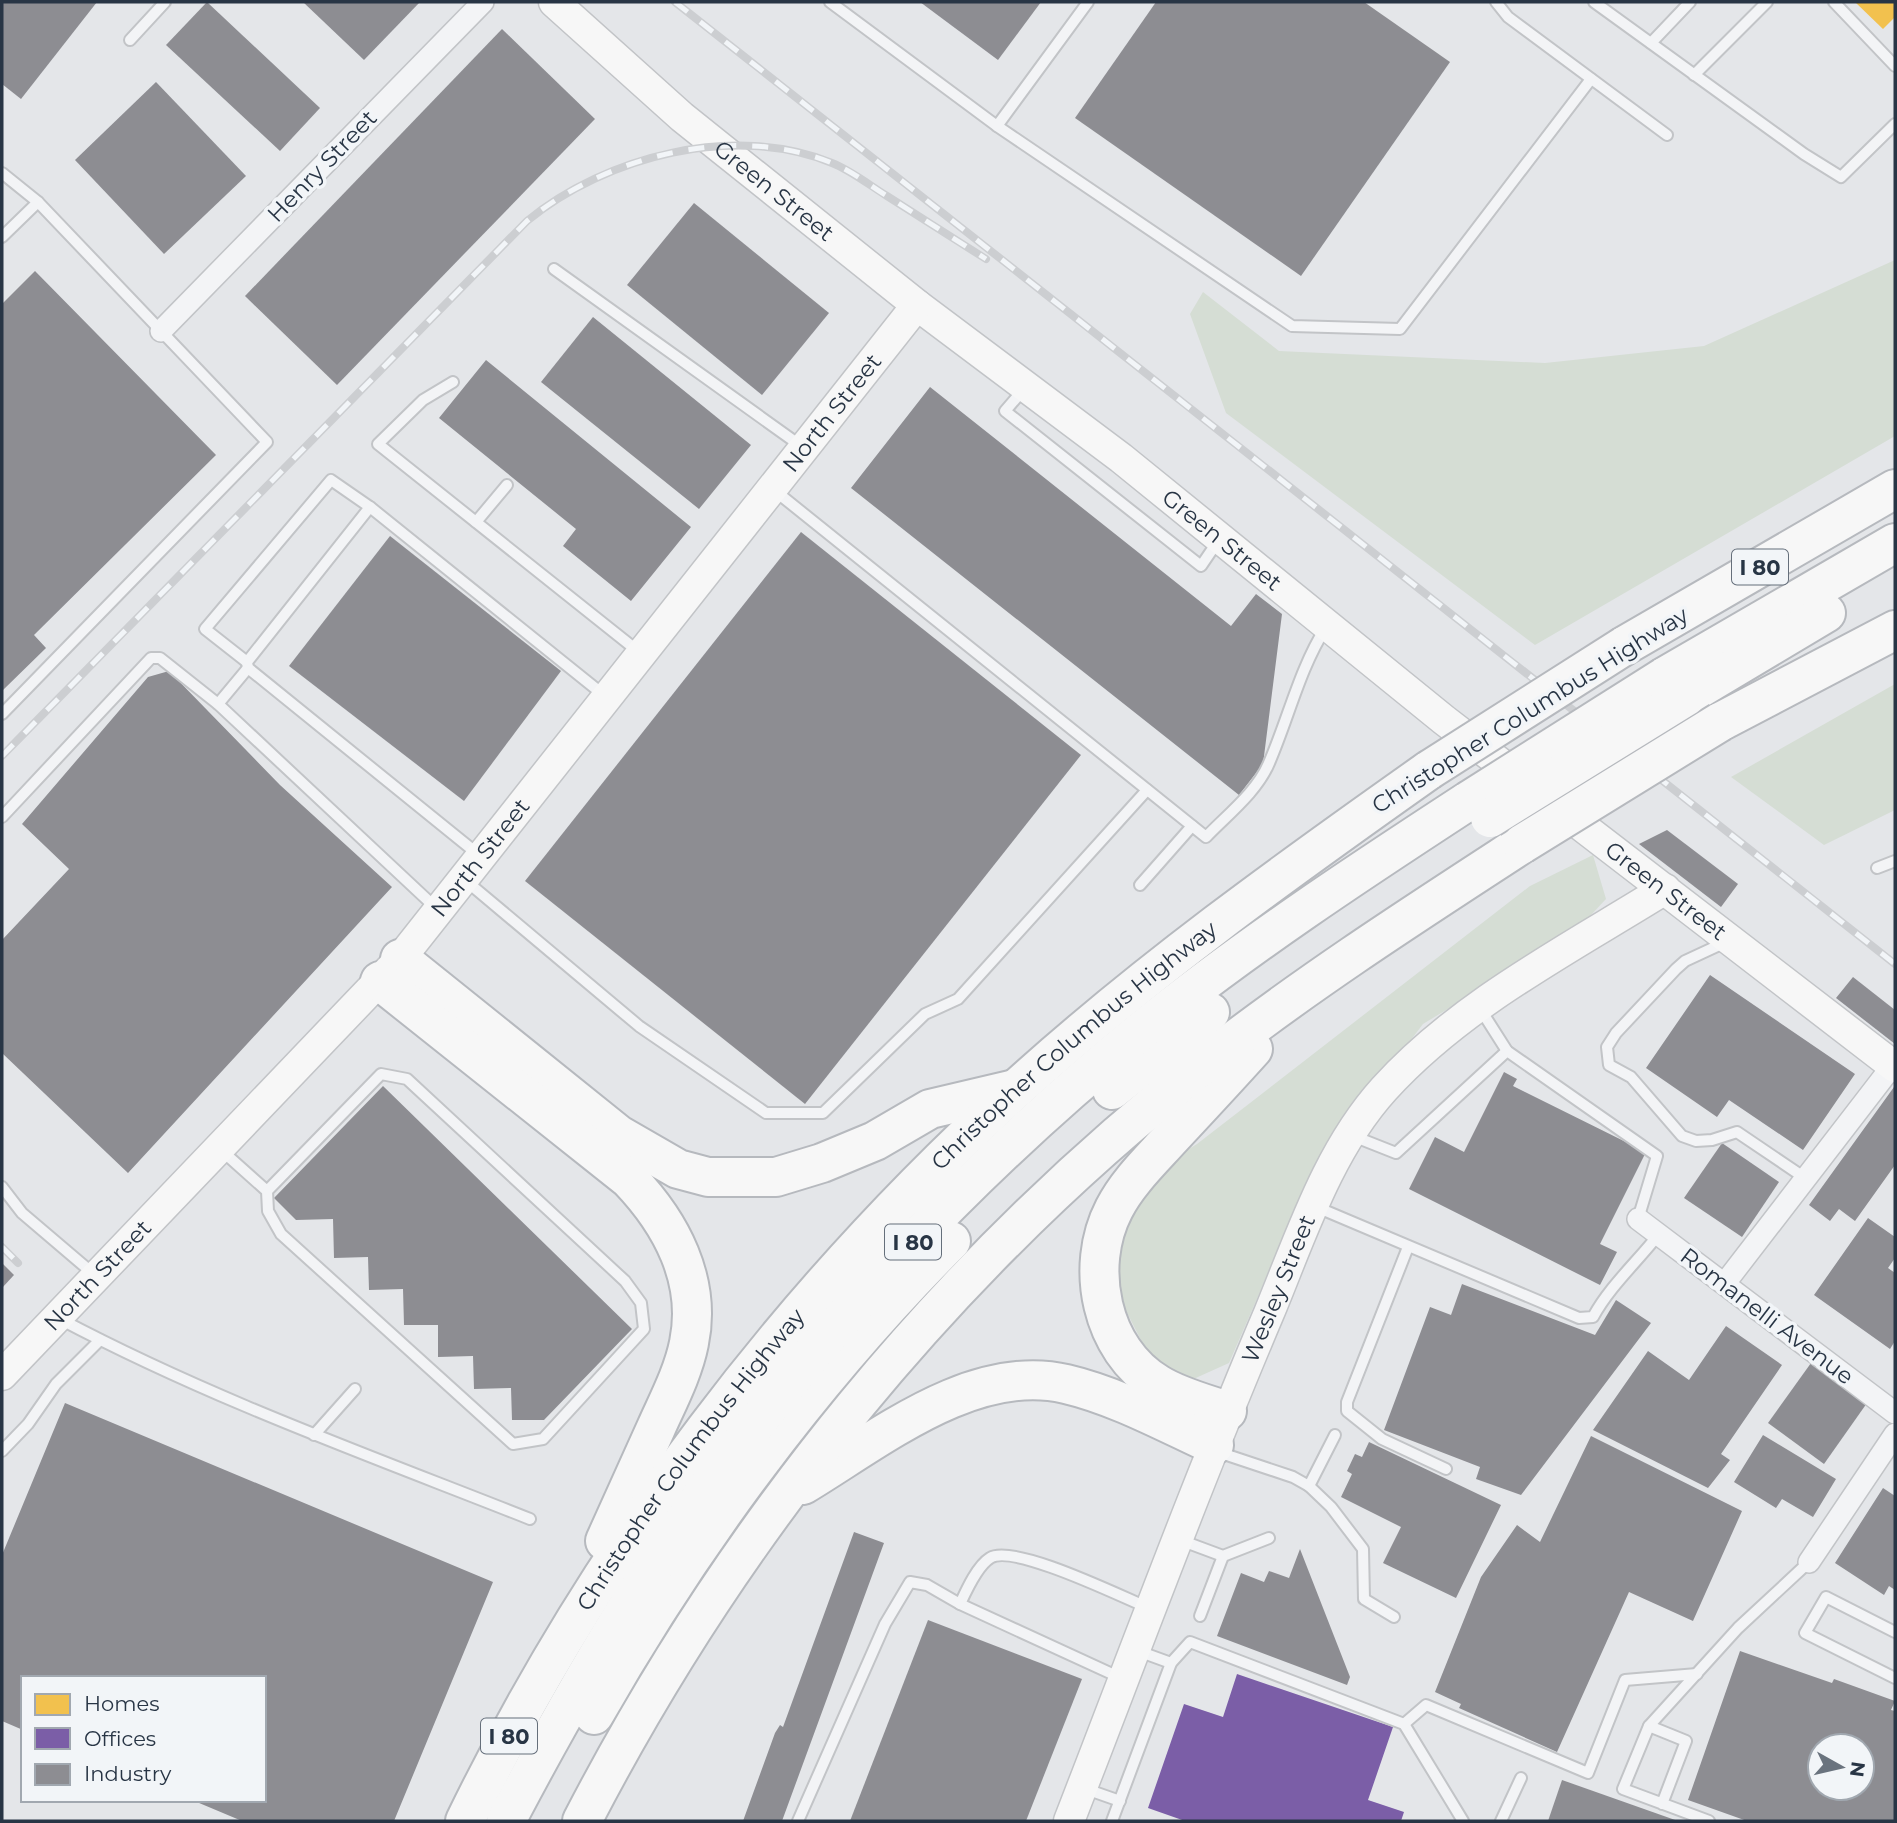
<svg xmlns="http://www.w3.org/2000/svg" width="1897" height="1823" font-family="Montserrat,sans-serif">
<style>
.green{fill:#d5ddd4}
.homes{fill:#f2c14e}
.offices{fill:#7b5ea7}
.industry{fill:#8d8d92;fill-rule:evenodd}
.lines{fill:none;stroke-linecap:round;stroke-linejoin:round}
.lane-casing{stroke:#c2c4c7;stroke-width:14}
.street-casing{stroke:#c2c4c7;stroke-width:24}
.secondary-casing{stroke:#c2c4c7;stroke-width:33}
.highway-casing{stroke:#b6b9be;stroke-width:42}
.lane{stroke:#f3f4f6;stroke-width:10}
.street{stroke:#f3f4f6;stroke-width:21}
.secondary{stroke:#f7f7f7;stroke-width:30}
.highway{stroke:#f7f7f7;stroke-width:38}
.rail-casing{stroke:#ccced1;stroke-width:8}
.rail{stroke:#f2f5f8;stroke-width:5;stroke-dasharray:16;stroke-linecap:butt}
.highway-bridge-casing{stroke:#b6b9be;stroke-width:42;stroke-linecap:butt}
.highway-bridge{stroke:#f7f7f7;stroke-width:38}
.labels{text-anchor:middle;dominant-baseline:central;stroke-width:7;stroke-linejoin:round;paint-order:stroke}
.shield{fill:#f2f5f8;stroke:#656f7b;stroke-width:2}
.shield-label{font-size:21px;font-weight:bold;fill:#283545}
.street-label{font-size:23px;fill:#283545;stroke:#f2f5f8}
</style>
<rect width="100%" height="100%" fill="#e4e6e9"/>
<g class="green">
<path d="M 1895,260 L 1895,436 L 1535,645 L 1226,413 L 1190,314 L 1203,292 L 1279,351 L 1545,363 L 1704,346 Z"/>
<path d="M 1895,684 L 1895,810 L 1824,845 L 1731,777 Z"/>
<path d="M 1593,855 L 1606,899 L 1576,931 L 1423,1024 L 1314,1168 L 1229,1363 L 1189,1381 L 1149,1356 L 1116,1291 L 1122,1227 L 1163,1165 L 1197,1144 L 1530,886 Z"/>
</g>
<path class="homes" d="M 1855,2 L 1895,2 L 1895,17 L 1883,29 Z"/>
<path class="offices" d="M 1237,1674 L 1393,1727 L 1368,1800 L 1404,1812 L 1401,1821 L 1185,1821 L 1148,1808 L 1184,1704 L 1223,1717 Z"/>
<g class="industry">
<path d="M 2,2 L 97,2 L 21,99 L 2,84 Z"/>
<path d="M 207,2 L 320,108 L 280,151 L 166,45 Z"/>
<path d="M 303,2 L 420,2 L 364,60 Z"/>
<path d="M 920,2 L 1041,2 L 998,60 Z"/>
<path d="M 1156,2 L 1364,2 L 1450,62 L 1301,276 L 1075,118 Z"/>
<path d="M 502,29 L 595,119 L 337,385 L 245,296 Z"/>
<path d="M 156,82 L 246,176 L 164,254 L 75,160 Z"/>
<path d="M 694,203 L 829,313 L 762,395 L 627,285 Z"/>
<path d="M 35,271 L 216,455 L 34,635 L 46,648 L 2,691 L 2,304 Z"/>
<path d="M 593,317 L 751,445 L 699,509 L 541,382 Z"/>
<path d="M 486,360 L 691,527 L 631,601 L 563,546 L 576,529 L 439,418 Z"/>
<path d="M 930,387 L 1231,626 L 1256,594 L 1282,614 L 1263,764 L 1239,795 L 851,488 Z"/>
<path d="M 801,532 L 1081,755 L 805,1104 L 525,881 Z"/>
<path d="M 390,536 L 561,671 L 464,801 L 289,666 Z"/>
<path d="M 169,671 L 280,785 L 392,887 L 128,1173 L 2,1053 L 2,940 L 69,869 L 22,824 L 148,677 Z"/>
<path d="M 1667,830 L 1738,884 L 1721,907 L 1639,844 Z"/>
<path d="M 1710,975 L 1855,1074 L 1803,1150 L 1729,1100 L 1717,1117 L 1646,1068 Z"/>
<path d="M 1853,977 L 1895,1010 L 1895,1044 L 1836,998 Z"/>
<path d="M 1504,1072 L 1517,1079 L 1513,1086 L 1646,1152 L 1600,1244 L 1617,1252 L 1600,1285 L 1409,1189 L 1435,1137 L 1464,1152 Z"/>
<path d="M 383,1086 L 632,1329 L 544,1420 L 512,1420 L 511,1388 L 474,1389 L 473,1356 L 438,1357 L 438,1325 L 404,1325 L 403,1289 L 369,1290 L 368,1257 L 334,1258 L 333,1219 L 296,1220 L 274,1198 Z"/>
<path d="M 1894,1087 L 1895,1165 L 1855,1221 L 1839,1209 L 1830,1221 L 1809,1205 Z"/>
<path d="M 1722,1143 L 1779,1182 L 1742,1237 L 1684,1198 Z"/>
<path d="M 1868,1218 L 1895,1237 L 1895,1258 L 1888,1268 L 1895,1273 L 1895,1341 L 1890,1349 L 1814,1295 Z"/>
<path d="M 2,1263 L 14,1275 L 2,1288 Z"/>
<path d="M 1462,1284 L 1595,1335 L 1616,1300 L 1651,1323 L 1521,1495 L 1476,1479 L 1480,1467 L 1384,1430 L 1430,1307 L 1451,1315 Z"/>
<path d="M 1726,1326 L 1782,1365 L 1721,1454 L 1730,1460 L 1708,1488 L 1593,1430 L 1648,1351 L 1689,1380 Z"/>
<path d="M 1811,1363 L 1867,1403 L 1824,1464 L 1768,1423 Z"/>
<path d="M 65,1403 L 493,1582 L 394,1821 L 242,1821 L 192,1800 L 264,1800 L 264,1678 L 23,1678 L 23,1730 L 2,1721 L 2,1555 Z"/>
<path d="M 1763,1435 L 1836,1479 L 1813,1517 L 1782,1499 L 1776,1508 L 1734,1482 Z"/>
<path d="M 1591,1436 L 1742,1511 L 1693,1621 L 1629,1592 L 1557,1752 L 1459,1708 L 1461,1704 L 1435,1692 L 1481,1577 L 1517,1525 L 1540,1542 Z"/>
<path d="M 1369,1442 L 1501,1505 L 1456,1598 L 1383,1563 L 1401,1527 L 1341,1497 L 1352,1474 L 1347,1471 L 1355,1454 L 1362,1457 Z"/>
<path d="M 1883,1488 L 1895,1496 L 1895,1590 L 1889,1586 L 1884,1595 L 1835,1563 Z"/>
<path d="M 854,1532 L 884,1543 L 782,1821 L 743,1821 L 775,1733 L 780,1725 L 783,1727 Z"/>
<path d="M 1300,1549 L 1350,1677 L 1347,1685 L 1217,1636 L 1241,1573 L 1264,1582 L 1269,1571 L 1289,1578 Z"/>
<path d="M 928,1620 L 1082,1679 L 1026,1821 L 850,1821 Z"/>
<path d="M 1740,1651 L 1832,1683 L 1834,1679 L 1895,1701 L 1891,1710 L 1895,1711 L 1895,1821 L 1747,1821 L 1688,1800 ZM 1820,1746 L 1862,1746 L 1862,1788 L 1820,1788 Z"/>
<path d="M 1562,1780 L 1678,1821 L 1548,1821 Z"/>
</g>
<g class="lines">
<g class="lane-casing">
<g id="lane">
<path d="M 830,2 L 997,126 L 1292,326 L 1400,329 L 1591,79"/>
<path d="M 1496,2 L 1508,17 L 1667,135"/>
<path d="M 1594,2 L 1804,154 L 1841,177 L 1895,124"/>
<path d="M 1834,2 L 1895,66"/>
<path d="M 130,40 L 165,2"/>
<path d="M 1651,43 L 1690,2"/>
<path d="M 1694,75 L 1767,2"/>
<path d="M 997,126 L 1088,2"/>
<path d="M 2,173 L 38,202 L 267,442 L 2,714"/>
<path d="M 2,237 L 38,202"/>
<path d="M 554,269 L 801,446"/>
<path d="M 453,382 L 423,400 L 378,444 L 639,652"/>
<path d="M 1024,389 L 1005,411 L 1201,566 L 1218,541"/>
<path d="M 774,490 L 1206,837 C 1227,815 1257,792 1269,763 C 1289,717 1299,670 1326,627"/>
<path d="M 476,522 L 507,485"/>
<path d="M 247,662 L 205,629 L 331,480 L 370,507"/>
<path d="M 218,704 L 248,668"/>
<path d="M 2,817 L 151,658 L 160,658 L 218,704 L 436,908"/>
<path d="M 479,855 L 248,668 L 247,662 L 370,507 L 605,696"/>
<path d="M 1877,868 L 1895,861"/>
<path d="M 465,880 L 639,1026 L 766,1113 L 823,1113 L 925,1014 L 958,999 L 1147,790"/>
<path d="M 1140,885 L 1192,826"/>
<path d="M 1728,941 L 1685,961 L 1676,969 L 1616,1033 L 1607,1047 L 1609,1065 L 1631,1077 L 1682,1136 L 1696,1141 L 1712,1140 L 1737,1132 L 1805,1178"/>
<path d="M 1479,1007 L 1507,1051 L 1657,1156 L 1638,1219"/>
<path d="M 1353,1136 L 1396,1153 L 1507,1051"/>
<path d="M 220,1149 L 267,1191 L 268,1211 L 281,1234 L 513,1444 L 543,1439 L 644,1329 L 641,1303 L 625,1281 L 407,1079 L 381,1074 L 267,1191"/>
<path d="M 2,1187 L 22,1213 L 96,1276"/>
<path d="M 1314,1206 L 1579,1318 L 1593,1317 C 1610,1286 1637,1262 1659,1234"/>
<path d="M 1408,1247 L 1347,1402 L 1347,1411 L 1382,1439 L 1446,1469"/>
<path d="M 60,1319 C 211,1399 371,1456 530,1519"/>
<path d="M 314,1435 L 355,1389"/>
<path d="M 2,1451 L 28,1424 L 56,1384 L 100,1340"/>
<path d="M 1218,1452 L 1293,1477 L 1309,1486 L 1331,1507 L 1363,1549 L 1364,1599 L 1394,1617"/>
<path d="M 1309,1486 L 1335,1435"/>
<path d="M 1180,1540 L 1223,1556 L 1269,1538"/>
<path d="M 960,1604 C 966,1591 977,1566 990,1558 C 1013,1543 1122,1597 1149,1608"/>
<path d="M 1200,1616 L 1223,1556"/>
<path d="M 1895,1632 L 1826,1597 L 1805,1633 L 1895,1678"/>
<path d="M 1138,1651 L 1171,1663"/>
<path d="M 1404,1724 L 1426,1705 L 1588,1773 L 1625,1680 L 1697,1674"/>
<path d="M 1649,1726 L 1738,1628 L 1809,1562"/>
<path d="M 1083,1788 L 1120,1801"/>
<path d="M 1662,1804 L 1686,1741 L 1649,1726 L 1623,1789 L 1709,1821"/>
<path d="M 798,1821 L 885,1624 L 910,1582 L 927,1585 L 960,1604 L 1121,1678"/>
<path d="M 1112,1821 L 1171,1663 L 1190,1642 L 1404,1724 L 1463,1821"/>
<path d="M 1501,1821 L 1521,1778"/>
</g>
</g>
<g class="street-casing">
<g id="street">
<path d="M 161,331 L 483,2"/>
<path d="M 1638,1219 L 1895,1413"/>
<path d="M 1725,1283 L 1893,1065"/>
<path d="M 1809,1562 L 1895,1434"/>
</g>
</g>
<g class="secondary-casing">
<g id="secondary">
<path id="s1" d="M 554,2 L 682,117 L 917,305 L 1121,458 L 1444,720 L 1895,1067"/>
<path id="s2" d="M 2,1375 L 400,959 L 917,305"/>
<path id="s3" d="M 1069,1821 C 1135,1651 1198,1480 1269,1313 C 1301,1236 1328,1151 1384,1089 C 1461,1004 1569,949 1665,889"/>
</g>
</g>
<g class="highway-casing">
<g id="highway">
<path d="M 1624,646 L 1895,489"/>
<path d="M 1664,677 L 1895,543"/>
<path d="M 1687,696 L 1826,613"/>
<path d="M 1720,722 L 1895,630"/>
<path d="M 400,959 L 619,1135 L 678,1169 L 708,1177 L 776,1177 L 822,1163 L 875,1141 L 930,1109 L 1015,1089"/>
<path d="M 380,981 L 629,1179 C 671,1223 702,1280 689,1343 C 683,1373 668,1401 656,1428 C 639,1466 622,1504 605,1541"/>
<path d="M 1112,1090 L 1210,1012"/>
<path d="M 1227,1411 C 1204,1403 1179,1397 1158,1384 C 1101,1350 1084,1267 1114,1209 C 1127,1183 1151,1160 1170,1139 C 1198,1109 1226,1079 1253,1049"/>
<path d="M 803,1485 C 878,1440 973,1362 1066,1384 C 1117,1396 1166,1423 1214,1445"/>
<path d="M 594,1715 C 691,1544 812,1380 951,1241"/>
<path id="s4" d="M 465,1821 C 599,1546 789,1295 1016,1089 C 1145,972 1286,871 1429,770"/>
<path d="M 506,1821 C 547,1743 590,1666 637,1592 C 772,1380 946,1190 1141,1031 C 1245,947 1356,874 1468,801"/>
<path d="M 582,1821 C 734,1527 948,1263 1210,1059 C 1310,981 1416,913 1522,844"/>
</g>
</g>
<use href="#lane" class="lane"/>
<use href="#street" class="street"/>
<use href="#secondary" class="secondary"/>
<use href="#highway" class="highway"/>
<g class="rail-casing">
<g id="rail">
<path d="M 675,2 L 1895,964"/>
<path d="M 2,756 L 527,221 C 606,156 735,123 832,163 C 852,171 869,185 887,196 C 920,217 953,238 986,259"/>
<path d="M 2,1247 L 18,1263"/>
</g>
</g>
<use href="#rail" class="rail"/>
<g class="highway-bridge-casing">
<g id="highway-bridge">
<path d="M 1429,770 L 1624,646"/>
<path d="M 1468,801 L 1664,677"/>
<path d="M 1490,818 L 1687,696"/>
<path d="M 1522,844 L 1720,722"/>
</g>
</g>
<use href="#highway-bridge" class="highway-bridge"/>
</g>
<g class="labels">
<g class="shield">
<rect x="1732" y="549.5" width="56" height="35" rx="5"/>
<rect x="885" y="1224.5" width="56" height="35" rx="5"/>
<rect x="481" y="1718.5" width="56" height="35" rx="5"/>
</g>
<g class="shield-label">
<text x="1760" y="567">I 80</text>
<text x="913" y="1242">I 80</text>
<text x="509" y="1736">I 80</text>
</g>
<g class="street-label">
<text transform="translate(322 166) rotate(-46)">Henry Street</text>
<text stroke="none"><textPath href="#s1" startOffset="290">Green Street</textPath></text>
<text stroke="none"><textPath href="#s2" startOffset="1272">North Street</textPath></text>
<text stroke="none"><textPath href="#s1" startOffset="858">Green Street</textPath></text>
<text transform="translate(1530 710) rotate(-32)">Christopher Columbus Highway</text>
<text stroke="none"><textPath href="#s2" startOffset="705">North Street</textPath></text>
<text stroke="none"><textPath href="#s1" startOffset="1424">Green Street</textPath></text>
<text stroke="none"><textPath href="#s4" startOffset="994">Christopher Columbus Highway</textPath></text>
<text stroke="none"><textPath href="#s2" startOffset="138">North Street</textPath></text>
<text stroke="none"><textPath href="#s3" startOffset="572">Wesley Street</textPath></text>
<text transform="translate(1767 1316) rotate(37)">Romanelli Avenue</text>
<text stroke="none"><textPath href="#s4" startOffset="427">Christopher Columbus Highway</textPath></text>
</g>
</g>
<rect width="1897" height="1823" fill="none" stroke="#283545" stroke-width="7"/>
<rect x="21" y="1676" width="245" height="126" fill="#f2f5f8" stroke="#a1a8b0" stroke-width="2"/>
<rect x="35" y="1694" width="35" height="21" fill="#f2c14e" stroke="#a1a8b0" stroke-width="2"/>
<text x="84" y="1711" font-size="21" fill="#283545">Homes</text>
<rect x="35" y="1728" width="35" height="21" fill="#7b5ea7" stroke="#a1a8b0" stroke-width="2"/>
<text x="84" y="1746" font-size="21" fill="#283545">Offices</text>
<rect x="35" y="1764" width="35" height="21" fill="#8d8d92" stroke="#a1a8b0" stroke-width="2"/>
<text x="84" y="1781" font-size="21" fill="#283545">Industry</text>
<g transform="translate(1841 1767) rotate(98)"><circle r="33" fill="#f2f5f8" stroke="#a1a8b0" stroke-width="2"/>
<path d="M0-5L12 26L0 18L-12 26Z" fill="#6a737e"/>
<text y="-10" font-size="19" font-weight="bold" text-anchor="middle" fill="#283545">N</text>
</g>
</svg>
